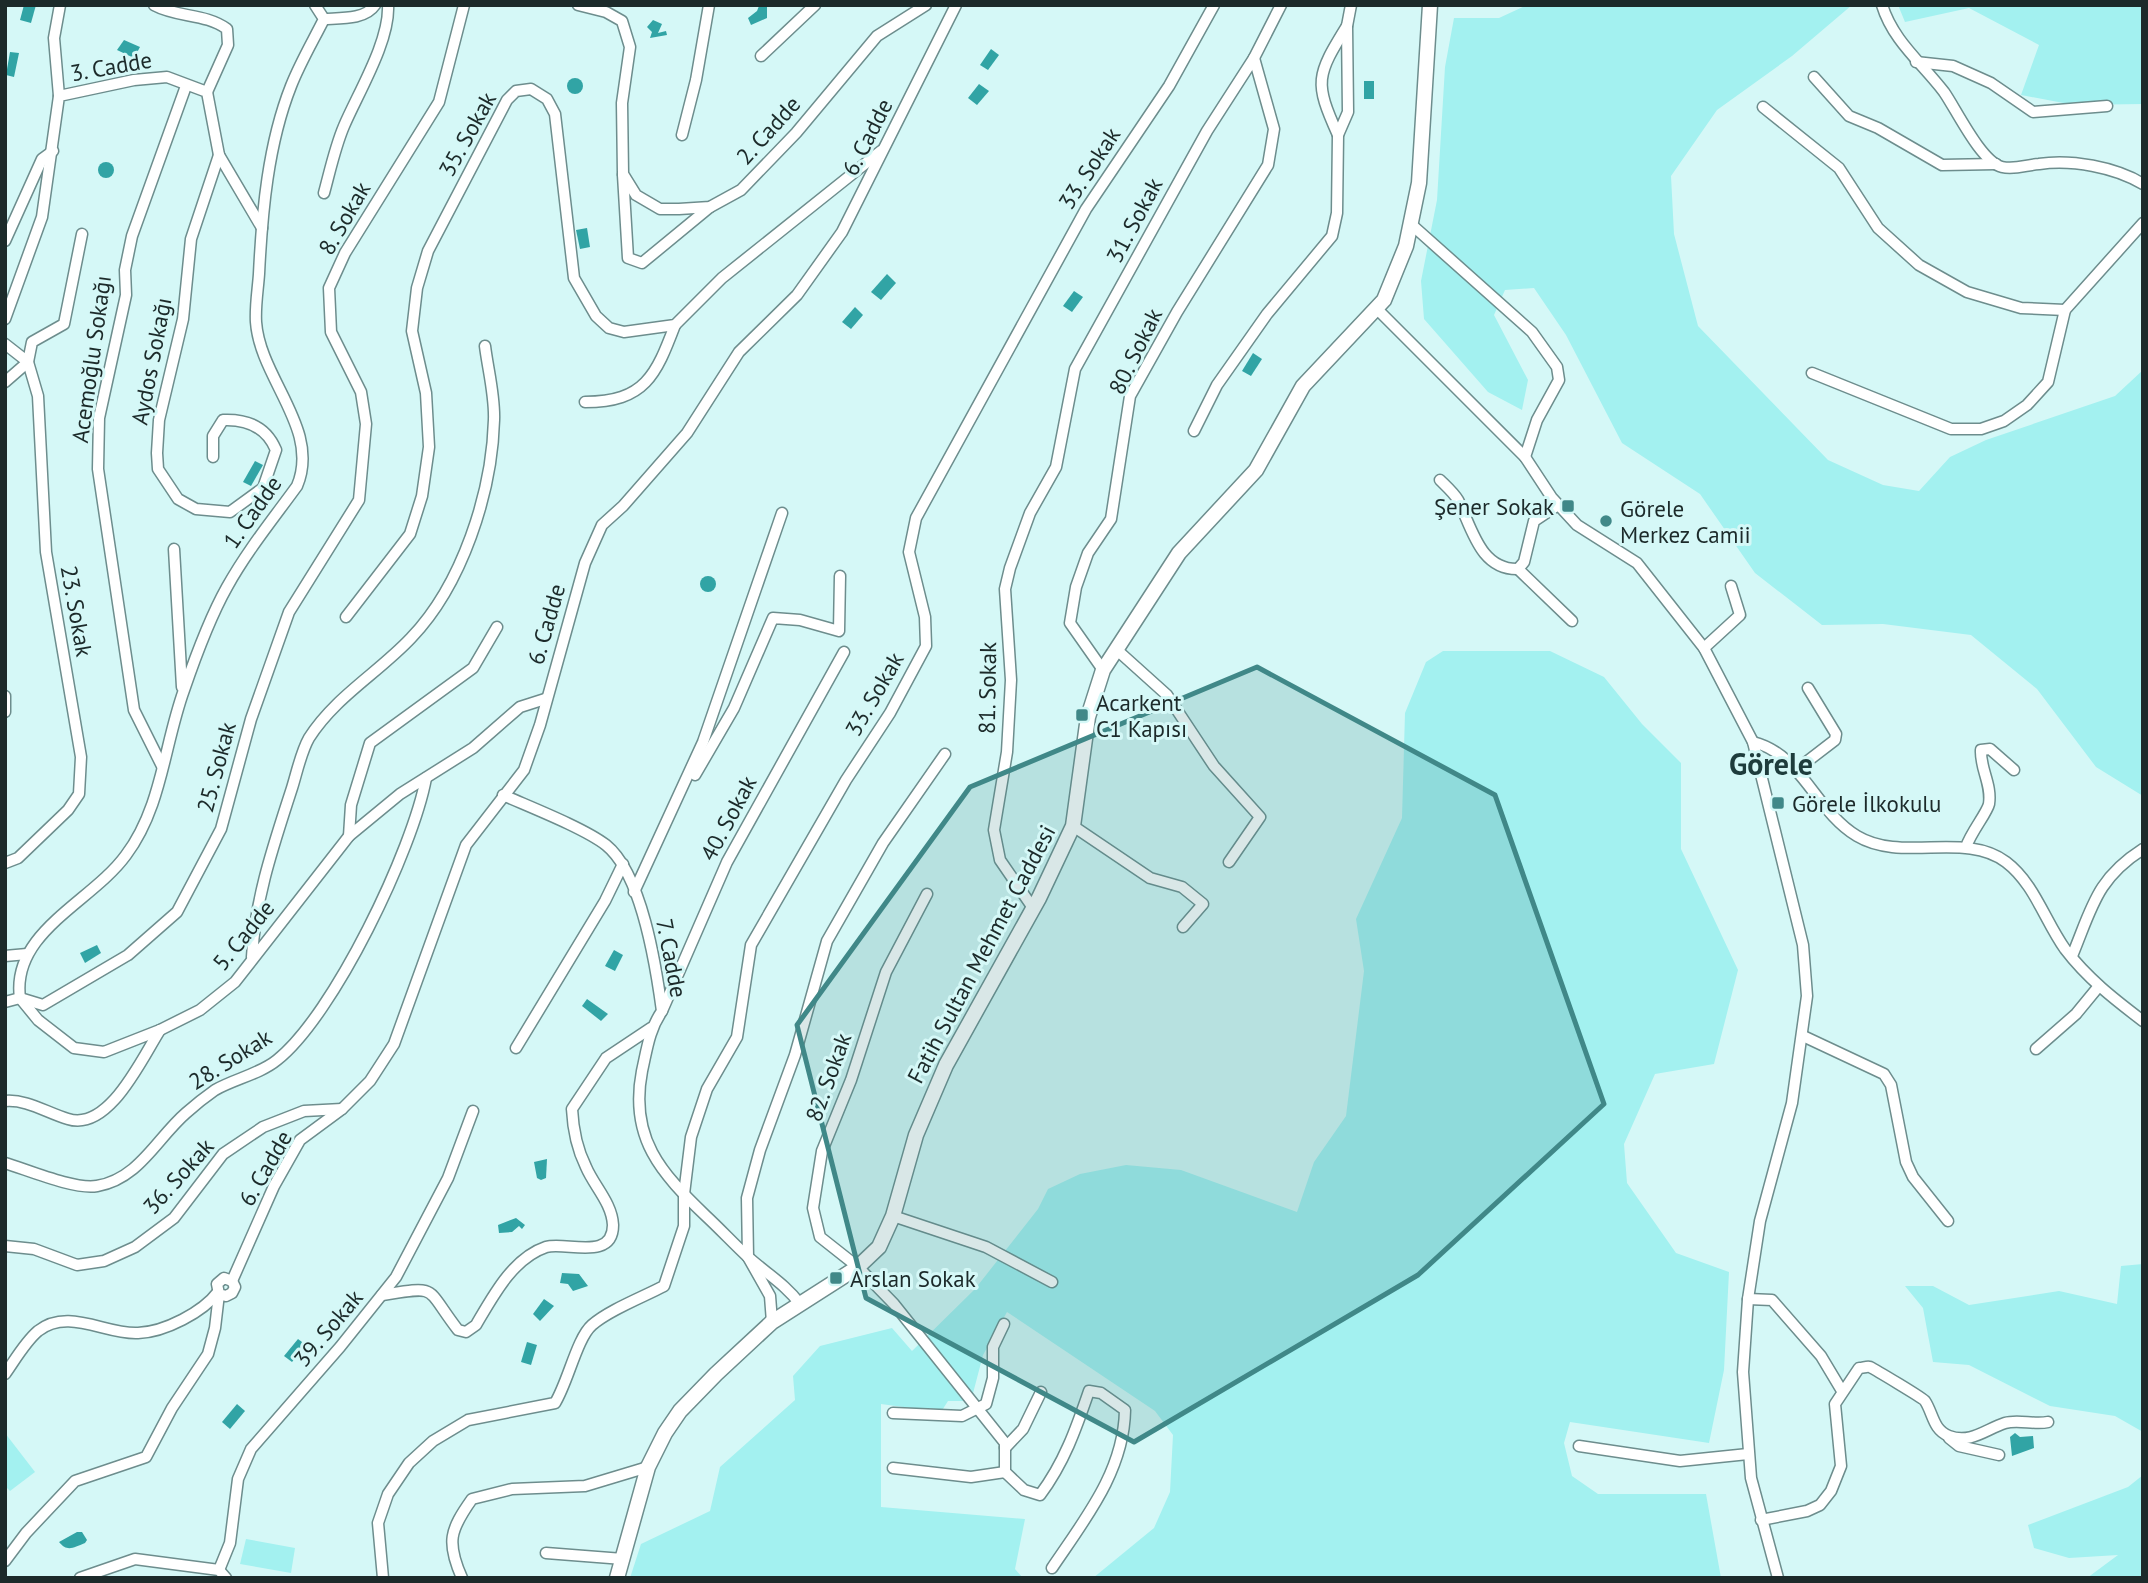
<svg xmlns="http://www.w3.org/2000/svg" width="2148" height="1583" font-family="'PT Sans',sans-serif">
<style>
.green{fill:#a3f1f0}
.water{fill:#31a4a5}
.lines{fill:none;stroke-linecap:round;stroke-linejoin:round}
.minor-casing{stroke:#6d8d8d;stroke-width:13}
.major-casing{stroke:#6d8d8d;stroke-width:17}
.minor{stroke:#fff;stroke-width:10}
.major{stroke:#fff;stroke-width:14}
.marked{fill:#408888;fill-opacity:0.2;stroke:#408888;stroke-width:5;stroke-linejoin:round}
.poi-dot{fill:#408888;stroke:#d5f8f7;stroke-width:2.5}
.labels{text-anchor:middle;dominant-baseline:central;stroke-width:6;stroke-linejoin:round;paint-order:stroke}
.street-label{font-size:23px;fill:#1c2a2a;stroke:#d5f8f7}
.poi-label{font-size:23px;fill:#1c2a2a;stroke:#d5f8f7;text-anchor:start}
.district-label{font-size:30px;font-weight:bold;fill:#1e3c3c;stroke:#d5f8f7}
</style>
<rect width="100%" height="100%" fill="#d5f8f7"/>
<g class="green">
<path d="M 1527,5 L 1852,5 L 1792,56 L 1717,110 L 1671,176 L 1674,234 L 1698,326 L 1828,460 L 1883,485 L 1919,491 L 1950,457 L 1986,440 L 2115,396 L 2143,370 L 2143,796 L 2096,767 L 2037,689 L 1971,635 L 1883,624 L 1822,625 L 1755,573 L 1700,494 L 1622,443 L 1566,335 L 1534,288 L 1505,290 L 1494,315 L 1528,380 L 1522,410 L 1488,392 L 1424,319 L 1421,281 L 1437,200 L 1445,67 L 1454,18 L 1499,18 Z"/>
<path d="M 1898,5 L 2143,5 L 2143,104 L 2074,105 L 2021,95 L 2039,45 L 1969,8 L 1905,22 Z"/>
<path d="M 1443,651 L 1550,651 L 1604,677 L 1642,724 L 1681,763 L 1681,849 L 1738,970 L 1714,1064 L 1655,1074 L 1624,1144 L 1627,1183 L 1676,1253 L 1729,1272 L 1724,1370 L 1709,1443 L 1570,1422 L 1564,1443 L 1572,1476 L 1598,1494 L 1706,1494 L 1721,1578 L 1093,1578 L 1154,1528 L 1170,1492 L 1173,1435 L 1155,1411 L 1007,1312 L 983,1355 L 971,1401 L 948,1401 L 941,1412 L 881,1404 L 881,1507 L 1025,1519 L 1015,1569 L 1023,1578 L 630,1578 L 641,1544 L 710,1511 L 720,1467 L 795,1400 L 793,1376 L 820,1346 L 892,1328 L 912,1351 L 975,1289 L 1038,1209 L 1048,1189 L 1080,1174 L 1126,1165 L 1181,1170 L 1297,1212 L 1314,1162 L 1346,1116 L 1364,971 L 1356,919 L 1402,818 L 1405,713 L 1426,662 Z"/>
<path d="M 2143,1264 L 2143,1432 L 2115,1416 L 2050,1406 L 1969,1365 L 1933,1362 L 1923,1308 L 1905,1286 L 1933,1286 L 1969,1305 L 2059,1291 L 2117,1304 L 2121,1266 Z"/>
<path d="M 5,1433 L 35,1472 L 10,1491 L 5,1486 Z"/>
<path d="M 2143,1475 L 2143,1578 L 2087,1578 L 2118,1555 L 2069,1558 L 2034,1548 L 2028,1525 L 2128,1487 Z"/>
<path d="M 246,1539 L 295,1548 L 291,1573 L 240,1564 Z"/>
</g>
<g class="water">
<path d="M 24,5 L 36,5 L 31,23 L 20,20 Z"/>
<path d="M 759,6 L 767,7 L 767,18 L 751,25 L 748,18 L 757,11 Z"/>
<path d="M 653,20 L 662,24 L 658,33 L 666,31 L 667,35 L 650,38 L 652,32 L 647,27 Z"/>
<path d="M 124,40 L 140,47 L 134,58 L 117,50 Z"/>
<path d="M 991,49 L 999,55 L 988,70 L 980,65 Z"/>
<path d="M 10,52 L 19,53 L 14,77 L 6,75 Z"/>
<circle cx="575" cy="86" r="8"/>
<rect x="1364" y="81" width="10" height="18"/>
<path d="M 979,84 L 989,91 L 977,105 L 968,98 Z"/>
<circle cx="106" cy="170" r="8"/>
<path d="M 587,228 L 590,247 L 580,249 L 576,230 Z"/>
<path d="M 887,274 L 896,283 L 881,300 L 871,292 Z"/>
<path d="M 1074,291 L 1083,297 L 1072,312 L 1063,306 Z"/>
<path d="M 855,307 L 863,315 L 851,329 L 842,322 Z"/>
<path d="M 1253,353 L 1262,359 L 1251,376 L 1242,371 Z"/>
<path d="M 255,461 L 263,465 L 251,486 L 243,482 Z"/>
<circle cx="708" cy="584" r="8"/>
<path d="M 97,945 L 101,953 L 85,963 L 80,953 Z"/>
<path d="M 614,950 L 623,955 L 615,971 L 605,966 Z"/>
<path d="M 587,999 L 608,1014 L 601,1021 L 582,1006 Z"/>
<path d="M 547,1159 L 546,1178 L 541,1180 L 537,1178 L 534,1162 Z"/>
<path d="M 516,1218 L 525,1225 L 522,1229 L 519,1226 L 512,1232 L 499,1233 L 498,1225 Z"/>
<path d="M 562,1273 L 579,1274 L 588,1286 L 573,1291 L 568,1284 L 560,1283 Z"/>
<path d="M 544,1299 L 554,1306 L 540,1321 L 533,1314 Z"/>
<path d="M 298,1339 L 306,1345 L 292,1362 L 284,1356 Z"/>
<path d="M 527,1342 L 537,1345 L 531,1365 L 521,1362 Z"/>
<path d="M 237,1404 L 245,1411 L 230,1429 L 222,1422 Z"/>
<path d="M 2015,1433 L 2020,1437 L 2033,1436 L 2034,1448 L 2012,1456 L 2010,1437 Z"/>
<path d="M 77,1532 L 82,1532 L 87,1540 L 85,1543 C 73,1548 67,1552 59,1542 Z"/>
</g>
<g class="lines">
<g class="minor-casing">
<g id="minor">
<path d="M 154,5 C 178,18 205,13 227,29 L 228,45 L 207,92"/>
<path d="M 578,5 L 606,12 L 622,21 L 630,47 L 622,103 L 623,174 L 636,195 L 660,209 L 679,209 L 710,207 L 741,190 L 796,133 L 877,36 L 926,5"/>
<path d="M 1882,5 C 1893,41 1922,63 1944,92 C 1956,109 1981,162 2002,167 C 2015,170 2026,165 2039,164 C 2071,159 2115,167 2143,184"/>
<path d="M 324,19 C 340,18 365,20 375,5"/>
<path d="M 761,56 L 815,5"/>
<path d="M 1916,62 L 1953,66 L 1991,83 L 2033,112 L 2107,106"/>
<path d="M 1814,77 L 1849,116 L 1878,128 L 1942,165 L 1996,164"/>
<path d="M 59,96 L 54,38 L 60,5"/>
<path d="M 1763,107 L 1839,168 L 1878,228 L 1919,265 L 1967,292 L 2021,308 L 2065,310"/>
<path d="M 682,135 L 696,80 L 709,5"/>
<path d="M 1338,135 C 1314,82 1316,76 1347,26"/>
<path d="M 623,175 L 628,258 L 642,263 L 710,207"/>
<path d="M 324,193 C 330,171 335,147 344,126 C 358,93 390,41 388,5"/>
<path d="M 1412,225 L 1532,332 L 1557,367 L 1559,380 L 1537,420 L 1525,457"/>
<path d="M 5,241 L 42,159 L 53,151"/>
<path d="M 1378,310 L 1525,457 L 1552,498 L 1577,525 L 1637,563 L 1704,648 L 1753,742 L 1803,945 L 1807,996 L 1792,1103 L 1760,1221 L 1748,1299 L 1743,1372 L 1751,1478 L 1778,1578"/>
<path d="M 5,319 L 42,217 L 59,96 L 134,80 L 167,77 L 207,92 L 219,155 L 262,228"/>
<path d="M 5,344 L 28,362 L 38,396 L 46,552 L 81,757 L 79,794 L 68,810 L 18,858 L 5,863"/>
<path d="M 1812,373 L 1951,429 L 1981,429 L 2004,421 L 2027,405 L 2048,382 L 2065,310 L 2143,223"/>
<path d="M 5,382 L 28,362 L 32,342 L 64,324 L 82,234"/>
<path d="M 585,402 C 645,402 656,375 675,325"/>
<path d="M 1194,431 L 1217,385 L 1267,314 L 1332,236 L 1337,213 L 1338,135 L 1348,112 L 1347,26 L 1351,5"/>
<path d="M 213,457 L 213,436 L 223,420 C 246,419 266,426 276,450 L 263,488 L 230,512 L 196,509 L 178,499 L 158,469 L 157,453 L 159,420 L 183,319 L 191,239 L 219,155"/>
<path d="M 1440,480 C 1446,486 1454,493 1458,500 C 1472,528 1480,570 1518,569 L 1524,562 L 1534,521 L 1558,505"/>
<path d="M 174,549 L 182,687"/>
<path d="M 1518,569 L 1572,621"/>
<path d="M 346,617 L 410,534 L 422,496 L 429,447 L 426,393 L 412,331 L 417,288 L 428,251 L 507,100 L 516,91 L 531,89 L 547,99 L 555,114 L 574,278 L 596,316 L 609,328 L 624,332 L 675,325 L 722,278 L 881,151"/>
<path d="M 1704,648 L 1740,615 L 1731,586"/>
<path d="M 1117,650 L 1167,695 L 1214,766 L 1260,817 L 1229,862"/>
<path d="M 1103,670 L 1070,623 L 1076,587 L 1088,553 L 1111,519 L 1130,396 L 1177,312 L 1268,165 L 1274,129 L 1254,58"/>
<path d="M 5,696 L 5,712"/>
<path d="M 1753,742 C 1802,754 1815,811 1857,836 C 1902,863 1965,831 2006,862 C 2034,883 2045,921 2065,949 C 2087,978 2114,999 2143,1021"/>
<path d="M 162,766 L 134,710 L 98,469 L 99,418 L 126,295 L 125,270 L 132,236 L 186,86"/>
<path d="M 1796,770 L 1835,740 L 1836,734 L 1808,688"/>
<path d="M 695,775 L 734,708 L 773,618 L 800,620 L 839,631 L 840,576"/>
<path d="M 503,795 C 530,807 584,828 606,845 C 642,874 656,966 662,1011 C 649,1030 647,1049 642,1071 C 629,1138 661,1173 706,1216 C 720,1229 734,1244 748,1257 C 767,1274 785,1284 800,1304"/>
<path d="M 1073,826 L 1150,878 L 1182,887 L 1203,904 L 1183,927"/>
<path d="M 349,836 L 351,805 L 370,743 L 473,668 L 497,627"/>
<path d="M 1966,847 C 1971,832 1987,813 1989,804 C 1992,784 1980,769 1981,750 L 1990,749 L 2014,770"/>
<path d="M 634,892 L 703,742 L 782,513"/>
<path d="M 927,894 L 886,972 L 851,1080 L 822,1151 L 813,1208 L 820,1237 L 858,1267 L 894,1304 L 1005,1443 L 1005,1472 L 1024,1490 L 1040,1495 C 1064,1463 1076,1429 1089,1391 L 1101,1393 L 1125,1410 C 1124,1471 1085,1519 1052,1568"/>
<path d="M 1033,908 L 1000,860 L 994,830 L 1007,752 L 1011,680 L 1005,589 L 1010,568 L 1030,513 L 1056,467 L 1075,369 L 1207,131 L 1254,58 L 1281,5"/>
<path d="M 5,956 L 27,954"/>
<path d="M 2072,956 C 2092,908 2096,879 2143,849"/>
<path d="M 252,957 C 255,898 274,844 292,788 C 297,772 301,752 309,738 C 335,697 378,673 411,638 C 462,585 492,493 494,420 C 495,396 488,370 485,346"/>
<path d="M 20,998 L 43,1005 L 128,955 L 177,912 L 221,829 L 251,719 L 289,612 L 359,500 L 366,424 L 361,392 L 331,332 L 329,288 L 345,253 L 439,102 L 464,5"/>
<path d="M 20,998 C 11,932 92,902 126,855 C 162,807 164,745 184,690 C 196,655 209,619 227,587 C 247,551 273,519 297,486 C 321,429 260,379 256,322 C 255,306 258,289 259,274 C 262,212 268,144 291,86 C 300,63 313,41 324,19 L 315,5"/>
<path d="M 20,998 L 38,1020 L 74,1048 L 104,1052 L 160,1030 L 200,1010 L 235,982 L 349,836 L 400,794 L 473,748 L 520,707 L 545,699"/>
<path d="M 5,1002 L 20,998"/>
<path d="M 662,1011 L 727,862 L 844,652"/>
<path d="M 1803,1036 L 1884,1074 L 1891,1085 L 1906,1162 L 1913,1177 L 1948,1221"/>
<path d="M 516,1048 L 605,901 L 623,864"/>
<path d="M 2036,1049 L 2076,1014 L 2099,986"/>
<path d="M 5,1101 C 27,1099 47,1113 68,1119 C 109,1132 142,1058 160,1030"/>
<path d="M 5,1163 C 28,1170 75,1190 97,1186 C 139,1179 157,1138 186,1113 C 195,1105 205,1097 215,1090 C 234,1079 260,1074 277,1060 C 334,1015 413,849 426,778"/>
<path d="M 893,1216 L 986,1247 L 1052,1282"/>
<path d="M 5,1246 L 34,1249 L 77,1265 L 104,1261 L 135,1247 L 174,1218 L 223,1154 L 263,1127 L 304,1111 L 342,1109"/>
<path d="M 232,1281 L 274,1186 L 300,1140 L 342,1109 L 370,1081 L 394,1044 L 466,845 L 524,770 L 540,725 L 585,563 L 602,525 L 623,506 L 687,433 L 739,352 L 797,295 L 842,232 L 956,5"/>
<path d="M 382,1295 C 440,1286 424,1286 458,1330 L 466,1332 L 476,1325 C 493,1296 513,1258 546,1247 C 565,1241 613,1262 613,1225 C 612,1203 594,1186 586,1167 C 577,1149 573,1129 572,1109 L 606,1058 L 651,1028"/>
<path d="M 1748,1299 L 1772,1300 L 1821,1356 L 1842,1391"/>
<path d="M 772,1322 L 770,1296 L 748,1257 L 747,1198 L 760,1150 L 795,1055 L 827,941 L 883,843 L 945,754"/>
<path d="M 5,1374 C 15,1360 25,1342 38,1331 C 68,1307 106,1335 138,1333 C 165,1332 203,1312 218,1292"/>
<path d="M 893,1413 L 962,1416 L 986,1404 L 993,1378 L 993,1347 L 1004,1324"/>
<path d="M 1949,1438 L 1959,1446 L 1999,1455"/>
<path d="M 1579,1446 L 1680,1461 L 1748,1454"/>
<path d="M 1005,1448 L 1023,1429 L 1041,1392"/>
<path d="M 893,1468 L 971,1477 L 1005,1472"/>
<path d="M 1761,1520 L 1807,1511 L 1820,1505 L 1831,1491 L 1841,1466 L 1835,1404 L 1859,1368 C 1863,1368 1867,1366 1870,1367 C 1874,1369 1923,1398 1925,1401 C 1933,1413 1933,1430 1949,1436 C 1971,1444 1986,1429 2005,1423 C 2018,1419 2034,1425 2048,1422"/>
<path d="M 546,1553 L 623,1559"/>
<path d="M 5,1561 L 26,1533 L 75,1481 L 146,1457 L 172,1408 L 208,1354 L 215,1328 L 219,1294 L 217,1284 L 224,1278 L 232,1281 L 235,1287 L 232,1293 L 226,1296 L 219,1294"/>
<path d="M 219,1570 L 230,1543 L 238,1479 L 251,1449 L 340,1347 L 396,1277 L 448,1178 L 473,1111"/>
<path d="M 80,1578 L 135,1559 L 219,1570 L 226,1578"/>
<path d="M 383,1578 L 378,1523 L 388,1494 L 409,1463 L 433,1441 L 468,1420 L 555,1403 C 568,1382 577,1338 592,1325 C 609,1310 643,1297 664,1286 L 684,1226 L 684,1194 L 691,1137 L 707,1089 L 737,1037 L 751,945 L 846,780 L 890,713 L 926,646 L 925,617 L 909,552 L 916,518 L 1086,209 L 1169,86 L 1214,5"/>
<path d="M 462,1578 C 446,1542 450,1530 472,1499 L 512,1489 L 585,1486 L 648,1467"/>
</g>
</g>
<g class="major-casing">
<path id="major" d="M 617,1578 L 648,1467 L 665,1433 L 680,1411 L 716,1374 L 772,1322 L 858,1267 L 879,1247 L 893,1216 L 916,1135 L 946,1065 L 1039,898 L 1073,826 L 1088,717 L 1103,670 L 1179,553 L 1256,470 L 1303,386 L 1384,300 L 1406,246 L 1419,183 L 1430,5"/>
</g>
<use href="#minor" class="minor"/>
<use href="#major" class="major"/>
</g>
<path class="marked" d="M 1257,667 L 1495,795 L 1604,1104 L 1418,1275 L 1134,1442 L 866,1298 L 797,1025 L 970,787 Z"/>
<g class="poi-dot">
<rect x="1561" y="499" width="14" height="14" rx="3.5"/>
<circle cx="1606" cy="521" r="7"/>
<rect x="1075" y="708" width="14" height="14" rx="3.5"/>
<rect x="1771" y="796" width="14" height="14" rx="3.5"/>
<rect x="829" y="1271" width="14" height="14" rx="3.5"/>
</g>
<g class="labels">
<g class="street-label">
<text transform="translate(111 66) rotate(-10)">3. Cadde</text>
<text transform="translate(768 130) rotate(-48)">2. Cadde</text>
<text transform="translate(467 134) rotate(-61)">35. Sokak</text>
<text transform="translate(867 137) rotate(-63)">6. Cadde</text>
<text transform="translate(1089 168) rotate(-57)">33. Sokak</text>
<text transform="translate(344 218) rotate(-60)">8. Sokak</text>
<text transform="translate(1134 220) rotate(-62)">31. Sokak</text>
<text transform="translate(1135 351) rotate(-64)">80. Sokak</text>
<text transform="translate(91 359) rotate(-82)">Acemoğlu Sokağı</text>
<text transform="translate(151 361) rotate(-79)">Aydos Sokağı</text>
<text transform="translate(252 512) rotate(-55)">1. Cadde</text>
<text transform="translate(77 611) rotate(80)">23. Sokak</text>
<text transform="translate(546 624) rotate(-74)">6. Cadde</text>
<text transform="translate(987 688) rotate(-89)">81. Sokak</text>
<text transform="translate(874 694) rotate(-60)">33. Sokak</text>
<text transform="translate(216 767) rotate(-75)">25. Sokak</text>
<text transform="translate(728 818) rotate(-62)">40. Sokak</text>
<text transform="translate(243 935) rotate(-51)">5. Cadde</text>
<text transform="translate(981 954) rotate(-62)">Fatih Sultan Mehmet Caddesi</text>
<text transform="translate(672 958) rotate(79)">7. Cadde</text>
<text transform="translate(230 1059) rotate(-32)">28. Sokak</text>
<text transform="translate(828 1077) rotate(-70)">82. Sokak</text>
<text transform="translate(265 1168) rotate(-60)">6. Cadde</text>
<text transform="translate(178 1176) rotate(-48)">36. Sokak</text>
<text transform="translate(328 1328) rotate(-50)">39. Sokak</text>
</g>
<g class="poi-label">
<text x="1554" y="506" text-anchor="end">Şener Sokak</text>
<text x="1620" y="508">Görele<tspan x="1620" dy="26">Merkez Camii</tspan></text>
<text x="1096" y="702">Acarkent<tspan x="1096" dy="26">C1 Kapısı</tspan></text>
<text x="1792" y="803">Görele İlkokulu</text>
<text x="850" y="1278">Arslan Sokak</text>
</g>
<g class="district-label">
<text x="1771" y="763">Görele</text>
</g>
</g>
<rect width="2148" height="1583" fill="none" stroke="#1c2a2a" stroke-width="14"/>
</svg>
